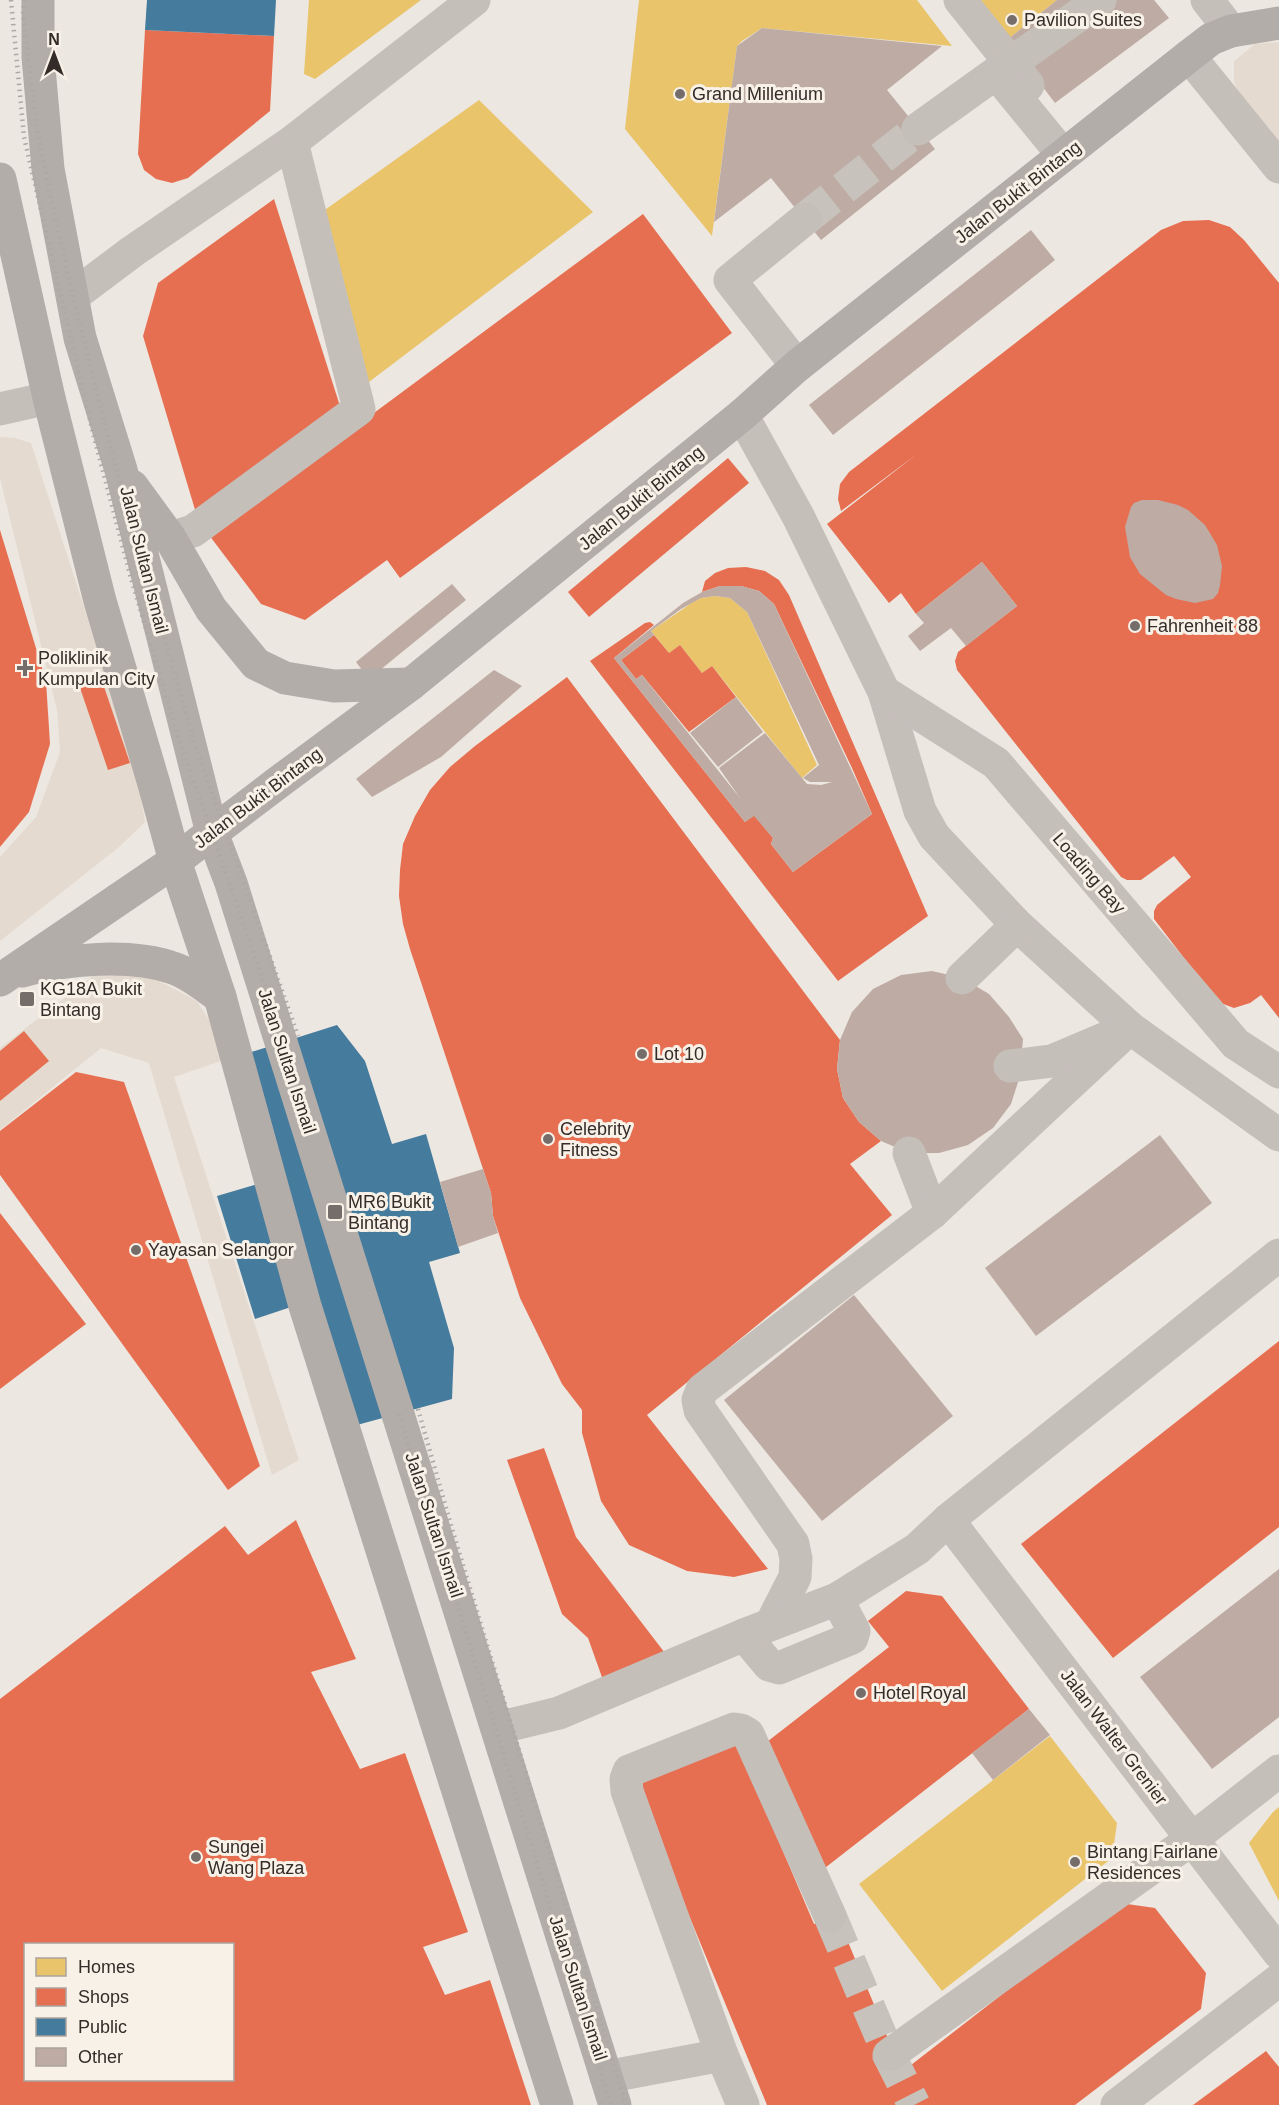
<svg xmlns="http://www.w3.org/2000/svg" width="1279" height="2105" font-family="Helvetica,sans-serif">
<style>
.plaza{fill:#e5dacf}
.homes{fill:#e9c46a}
.shops{fill:#e76f51;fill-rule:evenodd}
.public{fill:#457b9d}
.building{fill:#beaca4;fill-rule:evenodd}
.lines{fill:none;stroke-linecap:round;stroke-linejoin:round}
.minor-tunnel{stroke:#c7c2bc;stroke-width:33;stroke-dasharray:33 16;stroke-linecap:butt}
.minor{stroke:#c5bfba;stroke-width:33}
.major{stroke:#b3ada9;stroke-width:33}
.rail{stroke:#ada8a4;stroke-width:4.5;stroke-dasharray:1.5 4.5;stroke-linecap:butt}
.poi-dot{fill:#756d69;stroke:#f8f1e8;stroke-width:2}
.labels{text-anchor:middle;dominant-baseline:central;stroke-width:6;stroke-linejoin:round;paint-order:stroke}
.poi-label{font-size:18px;fill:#352c29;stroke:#f8f1e8;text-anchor:start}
.street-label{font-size:18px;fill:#352c29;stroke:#f8f1e8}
</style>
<rect width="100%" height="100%" fill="#ece7e1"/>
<g class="plaza">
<path d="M 1279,42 L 1279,147 L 1246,108 L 1234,82 L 1234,61 L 1255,44 Z"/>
<path d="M 0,437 L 15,438 L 31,443 L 91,629 L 140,793 L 145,822 L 119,847 L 0,941 L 0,857 L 36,817 L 60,752 L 57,710 L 0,478 Z"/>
<path d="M 103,968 L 153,978 L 197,1001 L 211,1023 L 224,1060 L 174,1077 L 299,1460 L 272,1475 L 149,1063 L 101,1048 L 0,1130 L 0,1048 Z"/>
</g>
<g class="homes">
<path d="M 309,0 L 421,0 L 315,79 L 304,74 Z"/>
<path d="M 639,0 L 917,0 L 952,46 L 762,28 L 742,41 L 737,46 L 712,236 L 625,129 Z"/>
<path d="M 974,0 L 1057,0 L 1007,40 Z"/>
<path d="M 479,100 L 593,212 L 365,385 L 322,212 Z"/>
<path d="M 1262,402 L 1279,423 L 1279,694 L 1227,734 L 1279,800 L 1279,865 L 1243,893 L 955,527 L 1008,489 L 1023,507 L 1051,483 L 1180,644 L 1270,573 L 1183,464 Z"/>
<path d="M 715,596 L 730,598 L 747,612 L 817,765 L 802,778 L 712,666 L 702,673 L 680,645 L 669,653 L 651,631 L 693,602 L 701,598 Z"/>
<path d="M 1050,1736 L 1117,1823 L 1112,1858 L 942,1991 L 859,1884 Z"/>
<path d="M 1279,1807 L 1279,1901 L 1249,1843 L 1273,1812 Z"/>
</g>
<g class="shops">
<path d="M 145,30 L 274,36 L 270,111 L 188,178 L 172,183 L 156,179 L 144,170 L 138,154 Z"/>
<path d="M 274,199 L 340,406 L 196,513 L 143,336 L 158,283 Z"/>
<path d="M 643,214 L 732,333 L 400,578 L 387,560 L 305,620 L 261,604 L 209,535 Z"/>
<path d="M 1209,220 L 1230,227 L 1244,240 L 1279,283 L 1279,1018 L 1261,995 L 1250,1003 L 1234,1008 L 1218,1002 L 1154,919 L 1154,911 L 1157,905 L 1191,877 L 1174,856 L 1141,880 L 1127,880 L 1121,877 L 957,670 L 955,661 L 958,652 L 1017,606 L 982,562 L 916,614 L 901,593 L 889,603 L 827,524 L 917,454 L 841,511 L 838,499 L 840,484 L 849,472 L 1161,230 L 1183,221 Z"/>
<path d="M 728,458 L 749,483 L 589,617 L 568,592 Z"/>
<path d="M 0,530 L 46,681 L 50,744 L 29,812 L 0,847 Z"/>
<path d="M 746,567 L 765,571 L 779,580 L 789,595 L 928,916 L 838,981 L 590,661 L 645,623 L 650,622 L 654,625 L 614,658 L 745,822 L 754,815 L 773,838 L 771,844 L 793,872 L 872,814 L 852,768 L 774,604 L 759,591 L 741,586 L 720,586 L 702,592 L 705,581 L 715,573 L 728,568 Z"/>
<path d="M 654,635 L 669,653 L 680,645 L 702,673 L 712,666 L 736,697 L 689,732 L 642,675 L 636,679 L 621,660 Z"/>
<path d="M 99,672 L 130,763 L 108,770 L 77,679 Z"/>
<path d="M 567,677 L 840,1040 L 837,1069 L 843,1098 L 859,1122 L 881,1141 L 850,1164 L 892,1215 L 647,1415 L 768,1569 L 734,1577 L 687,1571 L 629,1545 L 601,1501 L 582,1433 L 582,1410 L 562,1384 L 520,1298 L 493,1216 L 491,1193 L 410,949 L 403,924 L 399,896 L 400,870 L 403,844 L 415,816 L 430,790 L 450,767 L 475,746 Z"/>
<path d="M 24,1031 L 49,1061 L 0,1101 L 0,1051 Z"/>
<path d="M 76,1072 L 124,1082 L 260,1466 L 228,1490 L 0,1175 L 0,1131 Z"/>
<path d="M 0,1213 L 86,1324 L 0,1389 Z"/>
<path d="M 1279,1341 L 1279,1527 L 1113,1658 L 1021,1544 Z"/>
<path d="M 544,1448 L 576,1537 L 668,1657 L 603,1680 L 588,1638 L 562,1614 L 507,1460 Z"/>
<path d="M 296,1520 L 356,1659 L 311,1672 L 360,1769 L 405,1753 L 468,1932 L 423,1947 L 445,1995 L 490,1980 L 531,2105 L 0,2105 L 0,1699 L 225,1526 L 248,1555 ZM 26,1944 L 232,1944 L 232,2080 L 26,2080 Z"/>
<path d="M 906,1591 L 942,1596 L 1029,1709 L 821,1871 L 763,1745 L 889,1647 L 868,1621 Z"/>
<path d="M 734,1736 L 814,1924 L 836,1913 L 902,2072 L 1120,1903 L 1155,1908 L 1206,1973 L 1201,2009 L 1075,2105 L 767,2105 L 630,1772 Z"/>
<path d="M 1266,2051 L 1279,2067 L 1279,2105 L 1193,2105 Z"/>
</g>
<g class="public">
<path d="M 147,0 L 276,0 L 274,36 L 145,30 Z"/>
<path d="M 337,1025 L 365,1061 L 392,1144 L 426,1134 L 460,1253 L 429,1262 L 454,1348 L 452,1399 L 357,1425 L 300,1304 L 255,1319 L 217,1196 L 264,1182 L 242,1055 Z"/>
</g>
<g class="building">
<path d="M 1057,0 L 1154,0 L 1169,18 L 1055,103 L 1007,40 Z"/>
<path d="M 762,28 L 942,46 L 887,90 L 935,149 L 821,240 L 771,178 L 714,222 L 737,46 Z"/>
<path d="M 1031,230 L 1055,260 L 833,435 L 809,405 Z"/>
<path d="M 1142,500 L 1158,500 L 1178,505 L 1188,510 L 1205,525 L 1217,545 L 1222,566 L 1220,585 L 1218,593 L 1213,599 L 1195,603 L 1176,599 L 1166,595 L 1140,574 L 1130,557 L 1125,527 L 1131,507 L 1134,503 Z"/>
<path d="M 982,562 L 1017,606 L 966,646 L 951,628 L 920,651 L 908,636 L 924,623 L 916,614 Z"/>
<path d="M 452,584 L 466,600 L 369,679 L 356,662 Z"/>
<path d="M 720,586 L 741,586 L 759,591 L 774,604 L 872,814 L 793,872 L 771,844 L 773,838 L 754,816 L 745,822 L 614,658 L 683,603 L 702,592 ZM 715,596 L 730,598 L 747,612 L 819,765 L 803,778 L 810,782 L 832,782 L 821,785 L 807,784 L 765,733 L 719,768 L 740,798 L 642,675 L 636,679 L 621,660 L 654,635 L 651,631 L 681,609 L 701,598 Z"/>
<path d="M 494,670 L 522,686 L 441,757 L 372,797 L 356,779 Z"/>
<path d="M 736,697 L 763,732 L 718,767 L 690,733 Z"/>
<path d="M 932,971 L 962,978 L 989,994 L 1009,1017 L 1023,1039 L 1020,1076 L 1011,1104 L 993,1128 L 968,1145 L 939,1153 L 909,1153 L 881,1141 L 859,1122 L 843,1098 L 837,1069 L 840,1040 L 852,1012 L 873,989 L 901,975 Z"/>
<path d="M 1160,1135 L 1212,1203 L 1036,1336 L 985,1268 Z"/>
<path d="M 483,1169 L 491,1193 L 493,1216 L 498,1233 L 458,1247 L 440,1182 Z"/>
<path d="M 854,1295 L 953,1416 L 822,1521 L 724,1400 Z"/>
<path d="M 1279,1569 L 1279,1717 L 1212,1769 L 1140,1677 Z"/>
<path d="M 1029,1709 L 1050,1735 L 993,1780 L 972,1753 Z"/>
</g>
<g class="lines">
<g class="minor-tunnel">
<path d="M 805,219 L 918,129"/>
<path d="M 830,1916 L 889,2055 L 914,2105"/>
</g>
<g class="minor">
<path d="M 960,0 L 1028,85"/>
<path d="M 1207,0 L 1231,31"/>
<path d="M 1189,56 L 1279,167"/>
<path d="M 1011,63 L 1100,0"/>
<path d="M 918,129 L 996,73 L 1063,155"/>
<path d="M 73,296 L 133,251 L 292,142 L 474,0"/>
<path d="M 797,366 L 730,280 L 805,219"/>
<path d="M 0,409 L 49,398"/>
<path d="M 742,415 L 798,516 L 884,692 L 920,811 L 934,836 L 1017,925 L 1130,1028 L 1279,1135"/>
<path d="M 170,538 L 193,531 L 359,409 L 292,142"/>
<path d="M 884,692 L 996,763 L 1236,1044 L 1279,1072"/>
<path d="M 962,978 L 1017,925"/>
<path d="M 1010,1066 L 1052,1061 L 1111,1036"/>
<path d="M 909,1153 L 932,1213"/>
<path d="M 948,1520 L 1279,1953"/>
<path d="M 771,1624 L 795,1577 L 796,1559 L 793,1544 L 700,1410 L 698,1400 L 702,1390 L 932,1213 L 1130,1028"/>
<path d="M 744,1635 L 769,1665 L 779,1668 L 852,1638 L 854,1631 L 837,1599"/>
<path d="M 498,1728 L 559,1713 L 744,1635 L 837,1599 L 917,1549 L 948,1520 L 1279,1255"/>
<path d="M 889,2055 L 1192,1839 L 1279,1771"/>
<path d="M 606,2077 L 722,2055"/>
<path d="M 743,2105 L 722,2055 L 627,1791 L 626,1779 L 629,1771 L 734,1729 L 741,1730 L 748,1734 L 830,1916"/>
<path d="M 1117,2105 L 1279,1980"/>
</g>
<g class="major">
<path d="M 38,0 L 38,57 L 48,169 L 80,338 L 121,470 L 212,833 L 231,883 L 615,2105"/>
<path d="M 0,179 L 49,398 L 100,601 L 154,784 L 175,861 L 220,997 L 305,1306 L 557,2105"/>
<path d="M 132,486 L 170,538 L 211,609 L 256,664 L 285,678 L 334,686 L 411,684"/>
<path d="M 22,971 C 65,959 130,953 173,968 C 189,973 206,987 220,997"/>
<path d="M 0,980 L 175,861 L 284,778 L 411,684 L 742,415 L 797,366 L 1189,56 L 1211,39 L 1231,31 L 1279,23"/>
</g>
<g class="rail">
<path d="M 11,0 L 24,137 L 94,437 L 132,582 L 181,745 L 284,1041"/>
<path d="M 24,0 L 23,14 L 38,137 L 69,280 L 107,434 L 194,742 L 298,1036"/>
<path d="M 418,1409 L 450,1522 L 626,2105"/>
<path d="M 399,1414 L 611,2105"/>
</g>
</g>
<g class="poi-dot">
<circle cx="1012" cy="20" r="6"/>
<circle cx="680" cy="94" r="6"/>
<circle cx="1135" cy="626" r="6"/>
<path d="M22 659h6v6h6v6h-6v6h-6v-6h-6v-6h6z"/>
<rect x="19" y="991" width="16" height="16" rx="3"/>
<circle cx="642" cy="1054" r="6"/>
<circle cx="548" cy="1139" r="6"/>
<rect x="327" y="1204" width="16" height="16" rx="3"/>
<circle cx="136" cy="1250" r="6"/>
<circle cx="861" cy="1693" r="6"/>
<circle cx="196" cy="1857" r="6"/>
<circle cx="1075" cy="1862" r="6"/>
</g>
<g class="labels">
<g class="poi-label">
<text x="1024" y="20">Pavilion Suites</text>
<text x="692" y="94">Grand Millenium</text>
<text x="1147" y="626">Fahrenheit 88</text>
<text x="38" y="658">Poliklinik<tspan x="38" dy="21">Kumpulan City</tspan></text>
<text x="40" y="989">KG18A Bukit<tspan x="40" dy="21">Bintang</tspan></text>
<text x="654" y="1054">Lot 10</text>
<text x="560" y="1129">Celebrity<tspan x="560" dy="21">Fitness</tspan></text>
<text x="348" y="1202">MR6 Bukit<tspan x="348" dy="21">Bintang</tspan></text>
<text x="148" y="1250">Yayasan Selangor</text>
<text x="873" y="1693">Hotel Royal</text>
<text x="208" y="1847">Sungei<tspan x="208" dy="21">Wang Plaza</tspan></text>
<text x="1087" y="1852">Bintang Fairlane<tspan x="1087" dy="21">Residences</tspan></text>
</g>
<g class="street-label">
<text transform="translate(1018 192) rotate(-38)">Jalan Bukit Bintang</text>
<text transform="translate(641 498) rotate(-39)">Jalan Bukit Bintang</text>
<text transform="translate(144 560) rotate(76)">Jalan Sultan Ismail</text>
<text transform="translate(258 798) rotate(-37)">Jalan Bukit Bintang</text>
<text transform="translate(1089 873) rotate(49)">Loading Bay</text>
<text transform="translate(287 1061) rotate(72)">Jalan Sultan Ismail</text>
<text transform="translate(434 1525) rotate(72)">Jalan Sultan Ismail</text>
<text transform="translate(1114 1737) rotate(53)">Jalan Walter Grenier</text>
<text transform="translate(578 1988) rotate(72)">Jalan Sultan Ismail</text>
</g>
</g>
<rect x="24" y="1943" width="210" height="138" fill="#f8f1e8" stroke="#aaa29c" stroke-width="1.5"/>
<rect x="36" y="1958" width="30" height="18" fill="#e9c46a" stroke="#aaa29c" stroke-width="1.5"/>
<text x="78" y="1973" font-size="18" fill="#352c29">Homes</text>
<rect x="36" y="1988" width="30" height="18" fill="#e76f51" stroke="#aaa29c" stroke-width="1.5"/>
<text x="78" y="2003" font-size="18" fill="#352c29">Shops</text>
<rect x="36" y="2018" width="30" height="18" fill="#457b9d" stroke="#aaa29c" stroke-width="1.5"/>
<text x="78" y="2033" font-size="18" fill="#352c29">Public</text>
<rect x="36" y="2048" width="30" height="18" fill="#beaca4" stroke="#aaa29c" stroke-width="1.5"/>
<text x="78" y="2063" font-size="18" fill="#352c29">Other</text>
<g transform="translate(54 54)" stroke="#f8f1e8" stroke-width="4.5" paint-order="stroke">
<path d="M0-4.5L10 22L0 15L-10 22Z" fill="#352c29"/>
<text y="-9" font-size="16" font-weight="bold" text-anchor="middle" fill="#352c29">N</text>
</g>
</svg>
